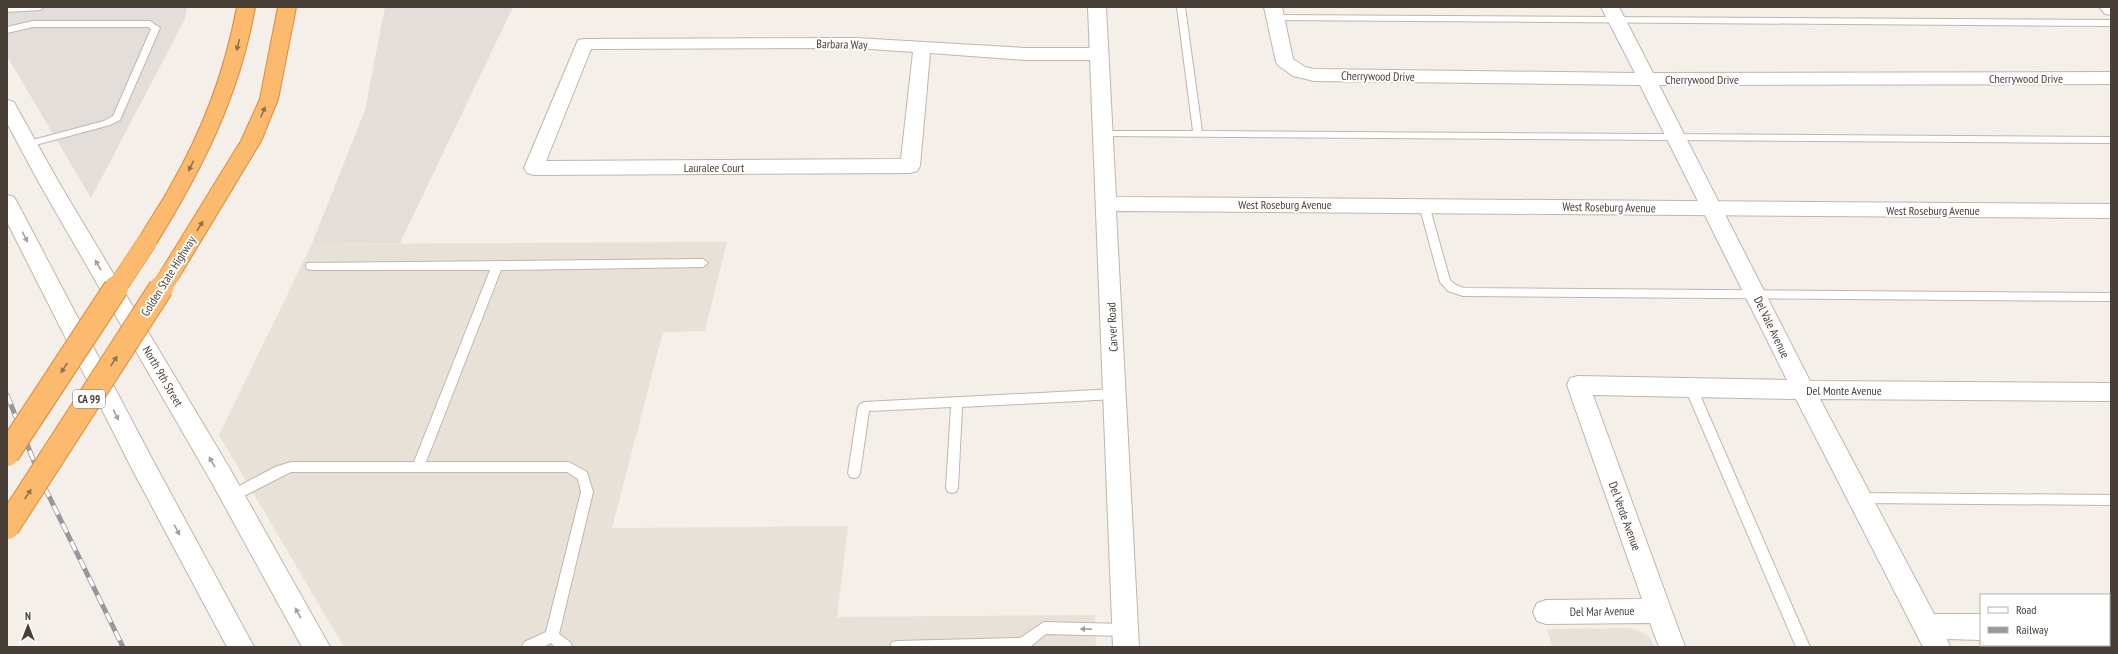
<svg xmlns="http://www.w3.org/2000/svg" width="2118" height="654" font-family="'PT Sans Narrow',sans-serif">
<style>
.residential{fill:#e8e1d7}
.industrial{fill:#e4deda}
.lines{fill:none;stroke-linecap:round;stroke-linejoin:round}
.service-casing{stroke:#c0b6ac;stroke-width:2}
.minor-casing{stroke:#c0b6ac;stroke-width:2}
.tertiary-casing{stroke:#c0b6ac;stroke-width:2}
.motorway-casing{stroke:#db8c3d;stroke-width:2}
.service{fill:#fff;fill-rule:evenodd}
.minor{fill:#fff;fill-rule:evenodd}
.tertiary{fill:#fff;fill-rule:evenodd}
.motorway{fill:#fbba6e;fill-rule:evenodd}
.rail-casing{stroke:#989898;stroke-width:5}
.rail{stroke:#fff;stroke-width:3.5;stroke-dasharray:10;stroke-linecap:butt}
.motorway-bridge-far1-casing{stroke:#db8c3d;stroke-width:20;stroke-linecap:butt}
.motorway-bridge-casing{stroke:#db8c3d;stroke-width:26;stroke-linecap:butt}
.motorway-bridge-far1{stroke:#fbba6e;stroke-width:19}
.motorway-bridge{stroke:#fbba6e;stroke-width:24}
.oneway{fill:#90704d}
.oneway2{fill:#a49f9b}
.labels{text-anchor:middle;dominant-baseline:central;stroke-width:4;stroke-linejoin:round;paint-order:stroke}
.shield{fill:#fff;stroke:#7f7973;stroke-width:1}
.shield-label{font-size:11px;font-weight:bold;fill:#483f37}
.street-label{font-size:12px;fill:#483f37;stroke:#fff}
</style>
<rect width="100%" height="100%" fill="#f4efe9"/>
<g class="residential">
<path d="M 727,242 L 705,331 L 663,332 L 612,528 L 848,526 L 837,617 L 1095,615 L 1096,647 L 344,647 L 219,435 L 312,244 Z"/>
<path d="M 1629,628 L 1646,634 L 1651,640 L 1654,647 L 1552,647 L 1547,629 Z"/>
</g>
<g class="industrial">
<path d="M 7,7 L 187,7 L 185,19 L 91,198 L 7,56 Z"/>
<path d="M 385,7 L 513,7 L 400,243 L 312,244 L 365,110 Z"/>
</g>
<g class="lines">
<g class="service-casing">
<g id="service">
<path d="M 7,7 L 44,7 L 40,10 L 7,12 Z"/>
<path d="M 1177,7 L 1185,7 L 1202,131 L 2111,137 L 2111,143 L 1100,136 L 1098,134 L 1103,131 L 1193,131 Z"/>
<path d="M 1275,15 L 2111,20 L 2111,26 L 1272,20 L 1272,16 Z"/>
<path d="M 33,21 L 150,21 L 160,28 L 120,120 L 110,125 L 28,147 L 25,146 L 23,144 L 25,142 L 104,121 L 113,116 L 151,29 L 148,27 L 33,27 L 7,33 L 7,27 Z"/>
<path d="M 1424,201 L 1429,205 L 1450,280 L 1456,285 L 1464,288 L 2111,293 L 2111,301 L 1463,296 L 1448,291 L 1440,282 L 1419,205 Z"/>
<path d="M 703,259 L 708,263 L 703,267 L 501,270 L 426,462 L 569,462 L 587,472 L 593,492 L 559,634 L 570,642 L 572,647 L 555,647 L 551,643 L 543,647 L 522,647 L 524,642 L 546,632 L 581,492 L 578,479 L 567,472 L 291,472 L 236,500 L 232,501 L 228,500 L 226,496 L 228,492 L 275,467 L 291,462 L 414,462 L 490,270 L 311,270 L 307,269 L 306,266 L 307,263 Z"/>
<path d="M 1691,383 L 1695,385 L 1697,388 L 1810,647 L 1796,647 L 1685,388 L 1687,385 Z"/>
<path d="M 1115,389 L 1119,391 L 1121,394 L 1119,397 L 1115,399 L 962,407 L 958,488 L 956,492 L 952,493 L 948,492 L 946,488 L 951,407 L 869,411 L 860,473 L 858,477 L 854,478 L 850,477 L 848,473 L 858,407 L 860,404 L 864,402 Z"/>
<path d="M 1860,493 L 2111,495 L 2111,505 L 1860,503 L 1856,502 L 1854,498 L 1856,494 Z"/>
<path d="M 1044,622 L 1125,624 L 1130,626 L 1132,630 L 1130,634 L 1125,636 L 1046,634 L 1032,645 L 1033,647 L 890,647 L 892,642 L 897,641 L 1020,638 Z"/>
</g>
</g>
<g class="minor-casing">
<g id="minor">
<path d="M 1264,7 L 1282,7 L 1293,59 L 1305,67 L 1314,69 L 1635,73 L 1601,7 L 1619,7 L 1653,73 L 2111,72 L 2111,84 L 1659,85 L 1810,381 L 2111,383 L 2111,401 L 1820,399 L 1934,614 L 1981,614 L 1981,640 L 1947,639 L 1950,647 L 1923,647 L 1796,399 L 1593,395 L 1685,647 L 1659,647 L 1650,623 L 1546,624 L 1537,621 L 1533,612 L 1537,603 L 1546,600 L 1642,599 L 1567,385 L 1570,378 L 1578,376 L 1787,380 L 1640,85 L 1314,81 L 1293,76 L 1279,66 L 1276,62 Z"/>
<path d="M 856,38 L 1025,48 L 1099,48 L 1105,50 L 1108,54 L 1105,58 L 1099,60 L 1025,60 L 930,53 L 920,166 L 917,171 L 910,173 L 534,175 L 527,173 L 524,168 L 578,40 L 584,39 ZM 856,48 L 913,52 L 901,159 L 546,161 L 591,49 Z"/>
<rect x="2109" y="615" width="2" height="26"/>
</g>
</g>
<g class="tertiary-casing">
<g id="tertiary">
<path d="M 1088,7 L 1106,7 L 1116,197 L 2111,204 L 2111,218 L 1116,211 L 1139,647 L 1113,647 Z"/>
<path d="M 2099,7 L 2111,7 L 2111,15 L 2105,14 Z"/>
<path d="M 7,100 L 14,102 L 16,106 L 58,181 L 230,469 L 330,647 L 302,647 L 212,483 L 38,181 L 7,123 Z"/>
<path d="M 7,195 L 14,197 L 17,202 L 150,455 L 254,647 L 227,647 L 132,469 L 7,222 Z"/>
</g>
</g>
<g class="motorway-casing">
<g id="motorway">
<path d="M 237,7 L 255,7 C 239,97 202,170 154,247 L 147,250 L 140,247 L 137,242 C 147,223 160,206 170,187 C 203,130 225,71 237,7 Z"/>
<path d="M 278,7 L 296,7 L 278,99 L 261,141 L 179,277 L 172,279 L 165,277 L 161,271 L 241,141 L 260,99 Z"/>
</g>
</g>
<use href="#service" class="service"/>
<use href="#minor" class="minor"/>
<use href="#tertiary" class="tertiary"/>
<use href="#motorway" class="motorway"/>
<g class="rail-casing">
<path id="rail" d="M 7,395 L 44,486 L 123,647"/>
</g>
<use href="#rail" class="rail"/>
<g class="motorway-bridge-far1-casing">
<g id="motorway-bridge-far1">
<path d="M 116,289 L 147,242"/>
<path d="M 160,289 L 172,271"/>
</g>
</g>
<g class="motorway-bridge-casing">
<g id="motorway-bridge">
<path d="M 7,454 L 116,288"/>
<path d="M 7,527 L 161,288"/>
</g>
</g>
<use href="#motorway-bridge-far1" class="motorway-bridge-far1"/>
<use href="#motorway-bridge" class="motorway-bridge"/>
</g>
<defs><path id="oneway-solid" d="M-6-.8H1V-3.2L6.5 0L1 3.2V.8H-6Z"/></defs>
<g class="oneway">
<use href="#oneway-solid" transform="translate(238 45) rotate(104)"/>
<use href="#oneway-solid" transform="translate(263 112) rotate(-68)"/>
<use href="#oneway-solid" transform="translate(191 166) rotate(116)"/>
<use href="#oneway-solid" transform="translate(200 226) rotate(-58)"/>
<use href="#oneway-solid" transform="translate(114 361) rotate(-57)"/>
<use href="#oneway-solid" transform="translate(64 368) rotate(123)"/>
<use href="#oneway-solid" transform="translate(28 494) rotate(-57)"/>
</g>
<g class="oneway2">
<use href="#oneway-solid" transform="translate(25 237) rotate(63)"/>
<use href="#oneway-solid" transform="translate(98 265) rotate(-120)"/>
<use href="#oneway-solid" transform="translate(116 415) rotate(63)"/>
<use href="#oneway-solid" transform="translate(212 462) rotate(-120)"/>
<use href="#oneway-solid" transform="translate(177 530) rotate(62)"/>
<use href="#oneway-solid" transform="translate(298 613) rotate(-119)"/>
<use href="#oneway-solid" transform="translate(1086 629) rotate(-179)"/>
</g>
<g class="labels">
<rect class="shield" x="73" y="390" width="32" height="18" rx="3"/>
<g class="shield-label">
<text x="89" y="399">CA 99</text>
</g>
<g class="street-label">
<text transform="translate(842 44) rotate(1)">Barbara Way</text>
<text transform="translate(1378 76) rotate(1)">Cherrywood Drive</text>
<text x="2026" y="78">Cherrywood Drive</text>
<text x="1702" y="79">Cherrywood Drive</text>
<text x="714" y="167">Lauralee Court</text>
<text x="1285" y="204">West Roseburg Avenue</text>
<text transform="translate(1609 207) rotate(1)">West Roseburg Avenue</text>
<text x="1933" y="210">West Roseburg Avenue</text>
<text transform="translate(168 276) rotate(-58)">Golden State Highway</text>
<text transform="translate(1112 327) rotate(-93)">Carver Road</text>
<text transform="translate(1772 327) rotate(64)">Del Vale Avenue</text>
<text transform="translate(163 376) rotate(60)">North 9th Street</text>
<text x="1844" y="390">Del Monte Avenue</text>
<text transform="translate(1625 516) rotate(70)">Del Verde Avenue</text>
<text transform="translate(1602 611) rotate(-1)">Del Mar Avenue</text>
</g>
</g>
<rect width="2118" height="654" fill="none" stroke="#483f37" stroke-width="16"/>
<rect x="1980" y="594" width="130" height="52" fill="#ffffff" stroke="#b6b2af"/>
<rect x="1988" y="607" width="20" height="6" fill="#ffffff" stroke="#b6b2af"/>
<text x="2016" y="614" font-size="12" fill="#483f37">Road</text>
<rect x="1988" y="627" width="20" height="6" fill="#989898" stroke="#b6b2af"/>
<text x="2016" y="634" font-size="12" fill="#483f37">Railway</text>
<g transform="translate(28 626)" stroke="#ffffff" stroke-width="3" paint-order="stroke">
<path d="M0-3L7 15L0 10L-7 15Z" fill="#483f37"/>
<text y="-6" font-size="11" font-weight="bold" text-anchor="middle" fill="#483f37">N</text>
</g>
</svg>
